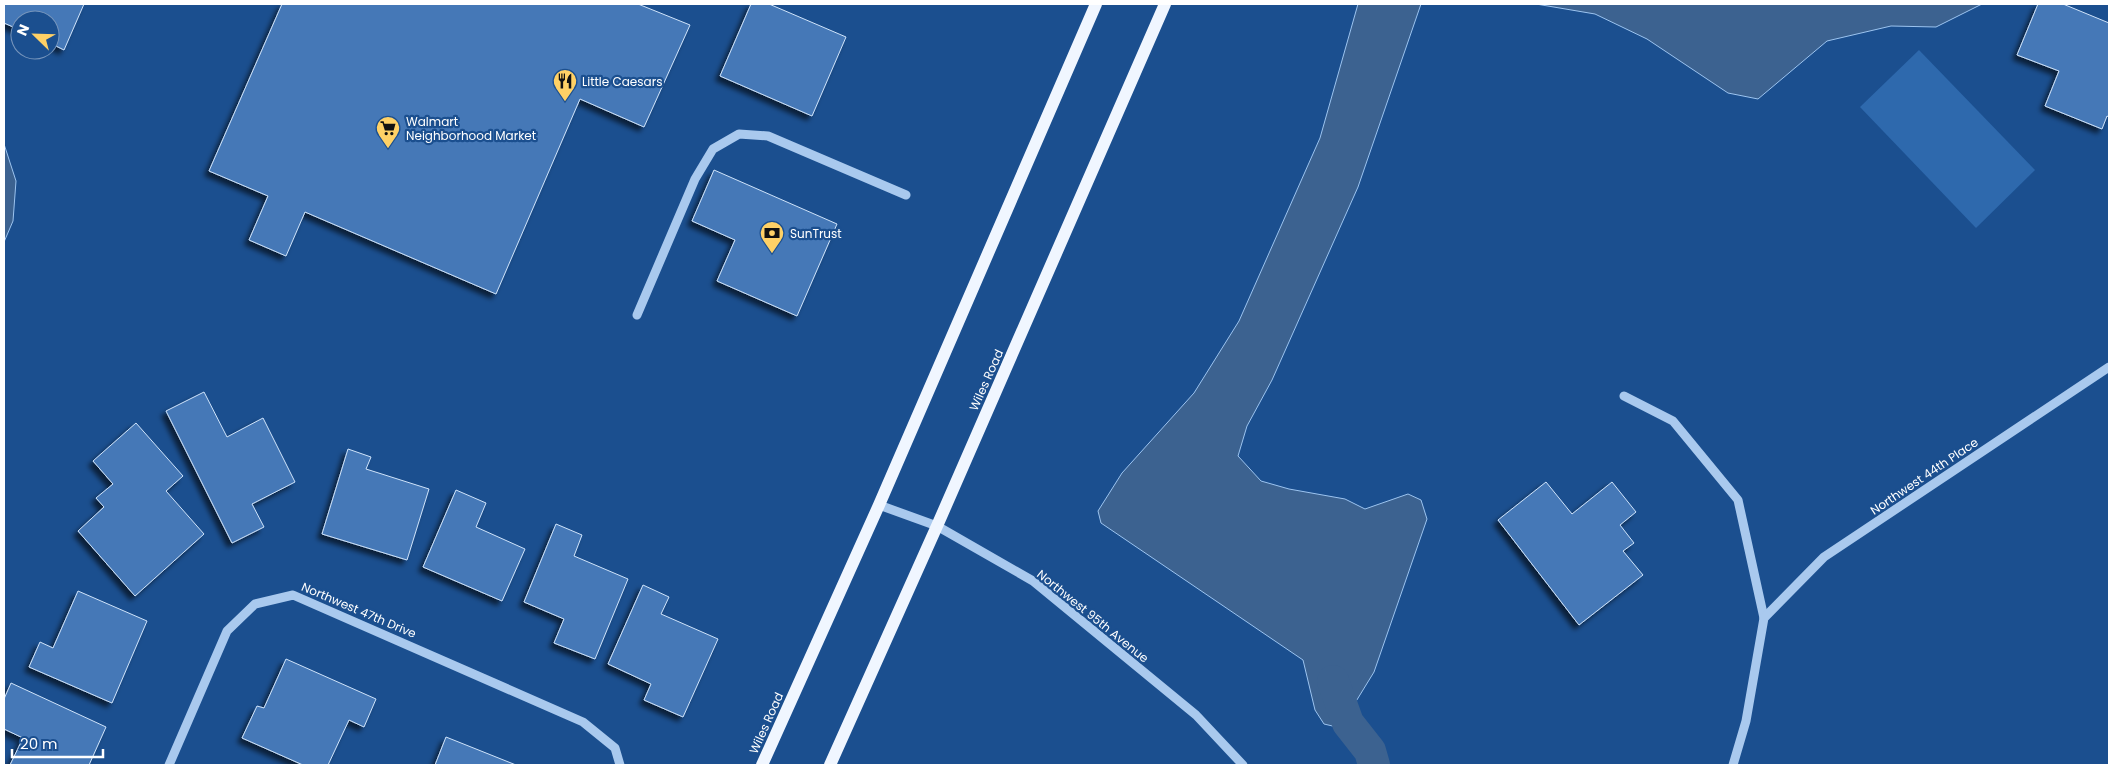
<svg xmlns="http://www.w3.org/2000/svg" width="2113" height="769" font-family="Poppins,sans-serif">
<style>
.green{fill:#2e69ad}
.water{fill:#3c6290;stroke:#9cc4f0}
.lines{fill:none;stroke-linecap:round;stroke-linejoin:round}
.canal{stroke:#3c6290;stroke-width:32}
.building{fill:#4478b7;stroke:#cfe3fa;filter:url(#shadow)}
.minor{stroke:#a9c9ee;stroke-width:9}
.major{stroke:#f0f6ff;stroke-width:12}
.labels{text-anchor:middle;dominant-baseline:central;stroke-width:4.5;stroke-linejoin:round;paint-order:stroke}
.poi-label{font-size:12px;fill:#fff;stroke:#1b4f8f;text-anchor:start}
.street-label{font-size:12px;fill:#fff;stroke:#1b4f8f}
</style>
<defs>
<filter id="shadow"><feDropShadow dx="-4.5" dy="4.5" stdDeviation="2.5" flood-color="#0009"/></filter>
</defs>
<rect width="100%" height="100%" fill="#1b4f8f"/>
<path class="green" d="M 1919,50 L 2035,170 L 1976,228 L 1860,107 Z"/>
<g class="water">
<path d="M 1358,4 L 1421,4 L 1358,187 L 1272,380 L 1247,426 L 1238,456 L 1261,481 L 1289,489 L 1345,499 L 1365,509 L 1408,494 L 1421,500 L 1427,519 L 1374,672 L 1355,703 L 1348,723 L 1341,728 L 1324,724 L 1315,710 L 1303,660 L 1101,523 L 1098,511 L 1122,473 L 1194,393 L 1239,321 L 1320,138 Z"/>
<path d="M 1536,4 L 1982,4 L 1936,27 L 1891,26 L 1827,41 L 1758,99 L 1728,93 L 1647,39 L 1595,14 Z"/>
<path d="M 4,144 L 16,181 L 13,221 L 4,242 Z"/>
</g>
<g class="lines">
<path class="canal" d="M 1333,681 L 1348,723 L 1370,751 L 1374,765"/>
</g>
<g class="building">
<path d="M 4,4 L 84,4 L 64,50 L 50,43 L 50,20 L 20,20 L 20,30 L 4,23 Z"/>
<path d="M 282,4 L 638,4 L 690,25 L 644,127 L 580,99 L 496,294 L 305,212 L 286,256 L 249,240 L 268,196 L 209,171 Z"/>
<path d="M 751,4 L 769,4 L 846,37 L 812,116 L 720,76 Z"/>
<path d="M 2038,4 L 2063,4 L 2109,23 L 2109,117 L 2107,116 L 2102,129 L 2045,106 L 2059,71 L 2017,55 Z"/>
<path d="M 714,170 L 837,224 L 797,316 L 717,281 L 735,240 L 692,221 Z"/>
<path d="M 204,392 L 227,437 L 263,418 L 295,482 L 252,504 L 264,527 L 232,543 L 166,411 Z"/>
<path d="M 136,423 L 183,476 L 166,491 L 204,534 L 135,596 L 78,531 L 104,507 L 96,498 L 113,484 L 93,461 Z"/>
<path d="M 348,449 L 371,457 L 366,469 L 429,489 L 407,560 L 322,534 Z"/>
<path d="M 1546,482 L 1572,514 L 1612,482 L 1636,512 L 1620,525 L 1634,543 L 1623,551 L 1643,575 L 1579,625 L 1498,520 Z"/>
<path d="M 456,490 L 486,503 L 476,527 L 525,549 L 502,601 L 423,567 Z"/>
<path d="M 556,524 L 582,535 L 574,556 L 628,579 L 595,659 L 554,643 L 564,619 L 524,602 Z"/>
<path d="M 643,585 L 669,597 L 661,614 L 718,639 L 683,717 L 644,700 L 651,684 L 608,664 Z"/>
<path d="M 78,591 L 147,621 L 112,703 L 29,667 L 40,642 L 53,648 Z"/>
<path d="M 286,659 L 376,699 L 364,727 L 349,720 L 328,765 L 303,765 L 242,738 L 257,706 L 264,708 Z"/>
<path d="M 11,683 L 106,727 L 89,765 L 10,765 L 23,738 L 4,729 L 4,699 Z"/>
<path d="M 446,737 L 516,765 L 435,765 Z"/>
</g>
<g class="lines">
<g class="minor">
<path d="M 637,315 L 695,179 L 713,149 L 739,134 L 768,136 L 906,195"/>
<path d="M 1624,396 L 1673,421 L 1738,500 L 1764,618"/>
<path d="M 879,505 L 937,526 L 1033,581 L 1196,715 L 1243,765"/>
<path d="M 169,765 L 227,631 L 255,604 L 293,595 L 583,722 L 615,748 L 620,765"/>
<path d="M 1733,765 L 1746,721 L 1764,618 L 1824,557 L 2109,367"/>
</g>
<g class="major">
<path d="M 762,765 L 879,505 L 1096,4"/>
<path d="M 830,765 L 937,526 L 1165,4"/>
</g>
</g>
<defs>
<g id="restaurant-pin" transform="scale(1.25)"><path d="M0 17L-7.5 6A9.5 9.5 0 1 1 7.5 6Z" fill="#ffd166" stroke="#1b4f8f"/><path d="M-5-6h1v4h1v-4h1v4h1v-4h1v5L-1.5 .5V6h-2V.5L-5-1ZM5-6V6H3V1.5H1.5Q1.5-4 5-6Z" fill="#111"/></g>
<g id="supermarket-pin" transform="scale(1.25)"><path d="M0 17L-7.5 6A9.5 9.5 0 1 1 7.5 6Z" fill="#ffd166" stroke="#1b4f8f"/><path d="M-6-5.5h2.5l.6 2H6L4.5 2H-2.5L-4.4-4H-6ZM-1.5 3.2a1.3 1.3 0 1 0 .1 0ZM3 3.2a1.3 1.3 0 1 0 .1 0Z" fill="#111"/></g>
<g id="bank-pin" transform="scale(1.25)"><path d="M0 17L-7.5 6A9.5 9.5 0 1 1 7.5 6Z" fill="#ffd166" stroke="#1b4f8f"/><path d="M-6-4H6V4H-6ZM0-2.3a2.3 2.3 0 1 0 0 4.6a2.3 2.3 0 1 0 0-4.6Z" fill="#111"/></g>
</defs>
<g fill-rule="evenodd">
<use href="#restaurant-pin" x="565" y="81"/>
<use href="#supermarket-pin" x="388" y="128"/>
<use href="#bank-pin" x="772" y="233"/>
</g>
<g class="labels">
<g class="poi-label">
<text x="582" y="81">Little Caesars</text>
<text x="406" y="121">Walmart<tspan x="406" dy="14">Neighborhood Market</tspan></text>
<text x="790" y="233">SunTrust</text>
</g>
<g class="street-label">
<text transform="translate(986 380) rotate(-66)">Wiles Road</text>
<text transform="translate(1924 476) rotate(-34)">Northwest 44th Place</text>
<text transform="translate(359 610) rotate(23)">Northwest 47th Drive</text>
<text transform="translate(1093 616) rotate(39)">Northwest 95th Avenue</text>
<text transform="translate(766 723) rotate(-66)">Wiles Road</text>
</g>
</g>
<rect width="2113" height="769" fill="none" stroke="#ffffff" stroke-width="10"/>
<g transform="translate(35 35) rotate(293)"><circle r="24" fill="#1b4f8f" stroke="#7695bc"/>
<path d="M0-4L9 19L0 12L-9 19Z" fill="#ffd166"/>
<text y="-8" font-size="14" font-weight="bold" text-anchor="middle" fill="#ffffff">N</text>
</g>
<path d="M12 749v8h91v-8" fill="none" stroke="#ffffff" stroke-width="2.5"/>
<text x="20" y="749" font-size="15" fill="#ffffff" stroke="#1b4f8f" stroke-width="4" paint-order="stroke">20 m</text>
</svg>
